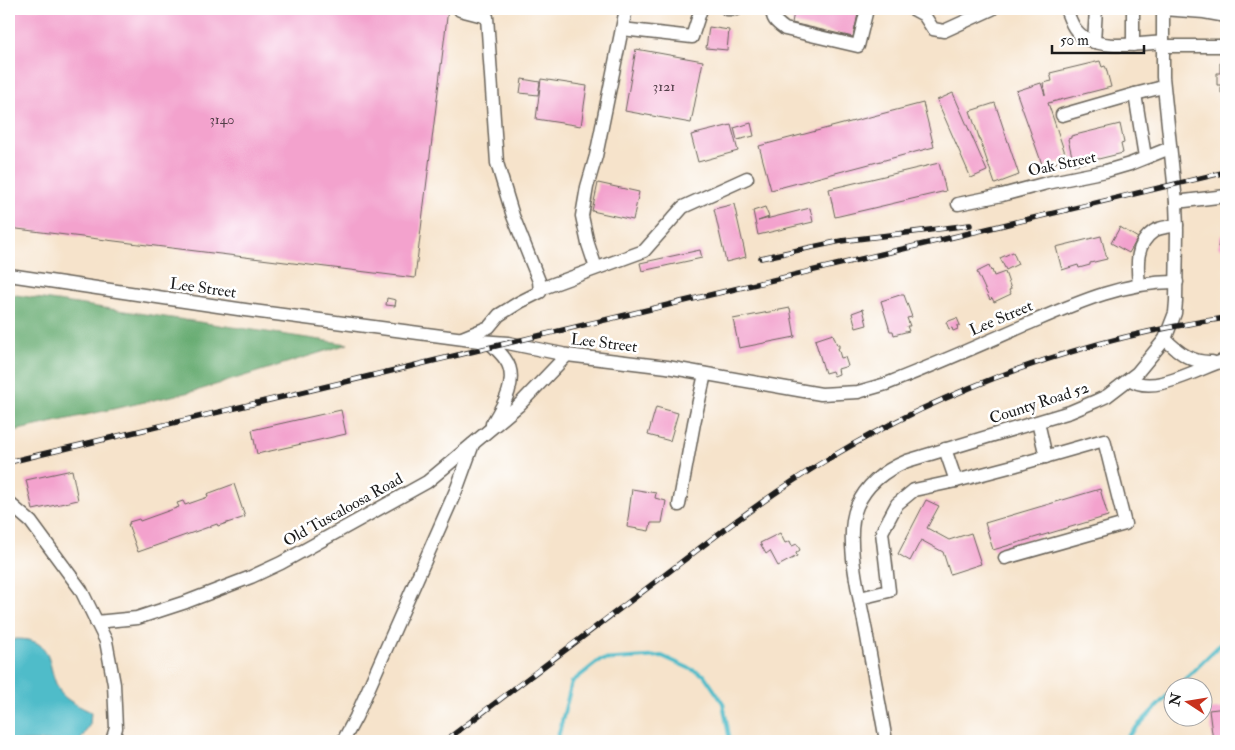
<svg xmlns="http://www.w3.org/2000/svg" width="1235" height="750" font-family="'IM FELL Double Pica',serif">
<style>
.forest{fill:#68ac72;stroke:#426447}
.water{fill:#4fbcc9;stroke:#366c72}
.lines{fill:none;stroke-linecap:round;stroke-linejoin:round}
.stream{stroke:#4fbcc9;stroke-width:4}
.building{fill:#f3a2cd}
.minor-casing{stroke:#686259;stroke-width:15}
.minor{stroke:#fff;stroke-width:12}
.rail-casing{stroke:#1c1c1c;stroke-width:5.5}
.rail{stroke:#fff;stroke-width:4;stroke-dasharray:11;stroke-linecap:butt}
.labels{text-anchor:middle;dominant-baseline:central;stroke-width:5;stroke-linejoin:round;paint-order:stroke}
.number-label{font-size:14px;fill:#523e48}
.street-label{font-size:16px;fill:#1c1c1c;stroke:#fff}
</style>
<rect width="100%" height="100%" fill="#fff"/>
<filter id="ink" filterUnits="userSpaceOnUse"><feTurbulence type="fractalNoise" baseFrequency=".02" numOctaves="2"/><feDisplacementMap in="SourceGraphic" scale="10" xChannelSelector="R" yChannelSelector="G"/><feConvolveMatrix kernelMatrix="1 2 1 2 8 2 1 2 1" color-interpolation-filters="sRGB"/></filter>
<filter id="wash" filterUnits="userSpaceOnUse"><feTurbulence type="fractalNoise" baseFrequency=".0096" numOctaves="4" result="noise"/><feDisplacementMap in="SourceGraphic" scale="20" xChannelSelector="R" yChannelSelector="G"/><feGaussianBlur stdDeviation="1.12" result="paint"/><feColorMatrix in="noise" values="0 0 0 0 0 0 0 0 0 0 0 0 0 0 0 0 0 1.4 0 .05"/><feComposite in="paint" operator="in"/></filter>
<g filter="url(#wash)">
<rect width="100%" height="100%" fill="#f6e3cb"/>
<path class="forest" d="M 9,294 L 348,344 L 199,390 L 9,432 Z"/>
<path class="water" d="M 16,639 C 58,639 44,667 61,693 C 67,701 81,707 91,712 L 90,724 L 80,741 L 9,741 L 9,643 Z"/>
<g class="lines">
<g class="stream">
<path d="M 1176,688 L 1226,639"/>
<path d="M 557,741 L 572,682 L 600,660 L 662,656 L 704,675 L 723,703 L 730,741"/>
<path d="M 1123,741 L 1172,691"/>
</g>
</g>
<g id="blocks">
<g class="building">
<path d="M 9,9 L 448,9 L 415,278 L 9,228 Z"/>
<path d="M 791,9 L 859,9 L 853,37 L 792,23 L 794,12 L 790,11 Z"/>
<path d="M 709,27 L 729,30 L 727,50 L 706,48 Z"/>
<path d="M 636,49 L 703,61 L 691,123 L 625,111 Z"/>
<path d="M 1100,61 L 1102,67 L 1105,66 L 1106,68 L 1111,87 L 1048,103 L 1067,159 L 1043,167 L 1016,91 L 1041,83 L 1045,95 L 1043,83 L 1052,81 L 1050,73 Z"/>
<path d="M 1220,63 L 1226,63 L 1226,93 L 1221,93 L 1221,85 L 1217,85 L 1217,73 L 1220,73 Z"/>
<path d="M 522,79 L 540,82 L 538,95 L 520,93 Z"/>
<path d="M 541,79 L 587,86 L 581,126 L 536,119 Z"/>
<path d="M 953,93 L 987,171 L 971,178 L 937,100 Z"/>
<path d="M 923,103 L 934,147 L 771,190 L 759,146 Z"/>
<path d="M 995,103 L 1019,175 L 995,184 L 970,111 Z"/>
<path d="M 751,123 L 754,136 L 737,140 L 734,128 Z"/>
<path d="M 1120,124 L 1124,143 L 1121,144 L 1123,153 L 1074,165 L 1068,139 L 1071,138 L 1071,136 Z"/>
<path d="M 731,125 L 738,151 L 698,162 L 691,135 Z"/>
<path d="M 939,163 L 946,191 L 835,217 L 829,189 Z"/>
<path d="M 598,183 L 639,192 L 633,220 L 592,211 Z"/>
<path d="M 734,204 L 746,257 L 726,262 L 714,209 Z"/>
<path d="M 765,207 L 769,217 L 758,221 L 810,208 L 813,222 L 758,235 L 753,211 Z"/>
<path d="M 1120,227 L 1138,238 L 1129,253 L 1111,243 Z"/>
<path d="M 1221,235 L 1226,236 L 1226,250 L 1218,247 Z"/>
<path d="M 1101,236 L 1107,259 L 1090,263 L 1090,265 L 1079,268 L 1078,265 L 1062,270 L 1056,247 Z"/>
<path d="M 700,250 L 702,258 L 642,271 L 640,263 Z"/>
<path d="M 1013,252 L 1018,264 L 1006,270 L 1000,258 Z"/>
<path d="M 989,266 L 991,271 L 992,270 L 994,276 L 1005,272 L 1011,289 L 1009,290 L 1011,294 L 994,302 L 992,298 L 990,300 L 977,272 Z"/>
<path d="M 900,295 L 904,295 L 912,317 L 907,318 L 910,326 L 907,326 L 909,331 L 894,335 L 893,331 L 890,331 L 881,301 Z"/>
<path d="M 387,298 L 396,300 L 395,306 L 386,305 Z"/>
<path d="M 790,308 L 795,337 L 739,348 L 733,319 Z"/>
<path d="M 863,309 L 867,325 L 856,328 L 852,313 Z"/>
<path d="M 957,318 L 960,325 L 957,326 L 958,329 L 953,331 L 952,328 L 949,329 L 946,322 Z"/>
<path d="M 833,334 L 837,345 L 839,345 L 839,348 L 838,348 L 841,358 L 845,357 L 848,366 L 838,369 L 839,374 L 834,376 L 832,371 L 825,373 L 815,340 Z"/>
<path d="M 656,407 L 678,413 L 670,441 L 648,435 Z"/>
<path d="M 341,410 L 346,434 L 257,454 L 252,430 Z"/>
<path d="M 72,470 L 78,500 L 33,510 L 26,480 Z"/>
<path d="M 234,484 L 245,517 L 218,526 L 217,524 L 138,552 L 128,524 L 130,524 L 129,522 L 139,519 L 140,521 L 179,507 L 177,503 L 183,501 L 185,505 L 208,497 L 207,494 Z"/>
<path d="M 632,489 L 656,493 L 655,498 L 666,501 L 662,523 L 651,523 L 649,531 L 627,527 Z"/>
<path d="M 1100,489 L 1108,516 L 993,550 L 985,523 Z"/>
<path d="M 926,500 L 939,506 L 927,528 L 949,540 L 971,533 L 981,564 L 950,574 L 943,552 L 921,540 L 910,561 L 898,554 Z"/>
<path d="M 780,533 L 785,543 L 790,541 L 792,546 L 797,544 L 800,550 L 796,553 L 797,556 L 778,566 L 770,551 L 766,554 L 760,543 Z"/>
<path d="M 1226,708 L 1226,741 L 1213,741 L 1209,710 Z"/>
</g>
</g>
</g>
<g filter="url(#ink)">
<use href="#blocks" fill-opacity="0" stroke="#686259" stroke-width="1"/>
<g class="lines">
<g class="minor-casing">
<g id="minor">
<path d="M 727,9 L 737,9"/>
<path d="M 773,9 C 771,19 777,23 785,29 L 858,46 L 867,9"/>
<path d="M 913,9 L 924,15 L 933,29 L 944,31 L 992,9"/>
<path d="M 1066,9 C 1069,16 1071,24 1076,30 C 1093,52 1138,44 1163,42"/>
<path d="M 1133,9 L 1133,45"/>
<path d="M 1163,9 L 1204,12 L 1226,16"/>
<path d="M 460,10 L 487,17 L 497,163 L 513,216 L 539,281 L 540,292 L 520,302 L 499,315 L 489,327 L 462,338"/>
<path d="M 622,29 L 692,37 L 701,9"/>
<path d="M 1094,42 L 1096,9"/>
<path d="M 1163,46 L 1226,46"/>
<path d="M 1135,94 L 1163,87"/>
<path d="M 1062,115 L 1135,94 L 1145,157"/>
<path d="M 1176,202 L 1226,196"/>
<path d="M 958,204 L 1002,195 L 1047,183 L 1106,171 L 1130,164 L 1170,148"/>
<path d="M 596,268 L 588,244 L 582,216 L 587,187 L 596,156 L 626,9"/>
<path d="M 9,275 L 245,310 L 479,341 L 508,343 L 567,355 L 667,367 L 821,394 L 858,392 L 886,384 C 932,366 978,346 1023,326 C 1072,305 1123,281 1177,282"/>
<path d="M 1139,285 C 1137,265 1135,244 1154,231 C 1159,227 1170,227 1177,225"/>
<path d="M 540,289 L 644,251 L 683,207 L 747,178"/>
<path d="M 1165,339 C 1179,353 1192,363 1212,362"/>
<path d="M 489,342 C 494,347 501,353 505,359 C 520,379 503,406 492,424"/>
<path d="M 1130,379 C 1153,397 1202,366 1226,360"/>
<path d="M 1038,422 L 1046,457"/>
<path d="M 956,481 L 1013,466 L 1104,440 L 1125,524 L 1005,558"/>
<path d="M 9,503 L 31,522 L 81,590 L 106,641 L 114,684 L 116,728 L 112,741"/>
<path d="M 679,505 L 694,423 L 705,374"/>
<path d="M 860,598 L 889,591 L 882,532 L 897,504 L 914,490 L 956,481 L 945,449"/>
<path d="M 96,622 L 137,618 L 186,602 L 251,577 L 281,563 L 427,482 L 518,406 L 567,355"/>
<path d="M 343,741 L 356,717 L 457,488 L 473,444"/>
<path d="M 886,741 C 880,706 873,672 867,637 C 861,602 843,538 857,506 C 867,483 885,470 907,461 L 1070,412 L 1096,401 L 1107,396 L 1137,373 L 1165,339 L 1175,313 L 1176,301 L 1177,230 L 1176,202 L 1163,77 L 1163,9"/>
</g>
</g>
<use href="#minor" class="minor"/>
<g class="rail-casing">
<g id="rail">
<path d="M 761,258 L 841,241 L 970,225"/>
<path d="M 9,462 L 1226,172"/>
<path d="M 445,741 C 516,687 587,633 658,580 C 713,538 768,495 828,459 C 948,387 1087,337 1226,318"/>
</g>
</g>
<use href="#rail" class="rail"/>
</g>
</g>
<g class="labels">
<g class="number-label">
<text x="664" y="86">3121</text>
<text x="222" y="119">3140</text>
</g>
<g class="street-label">
<text transform="translate(1062 164) rotate(-12)">Oak Street</text>
<text transform="translate(203 288) rotate(8)">Lee Street</text>
<text transform="translate(1001 318) rotate(-23)">Lee Street</text>
<text transform="translate(604 343) rotate(7)">Lee Street</text>
<text transform="translate(1039 403) rotate(-18)">County Road 52</text>
<text transform="translate(343 510) rotate(-29)">Old Tuscaloosa Road</text>
</g>
</g>
<rect width="1235" height="750" fill="none" stroke="#fff" stroke-width="30"/>
<g transform="translate(1188 702) rotate(282)"><circle r="24" fill="#ffffff" stroke="#a4a4a4"/>
<path d="M0-4L9 19L0 12L-9 19Z" fill="#c8321e"/>
<text y="-8" font-size="14" font-weight="bold" text-anchor="middle" fill="#1c1c1c">N</text>
</g>
<path d="M1052 45v8h92v-8" fill="none" stroke="#1c1c1c" stroke-width="2.5"/>
<text x="1060" y="45" font-size="15" fill="#1c1c1c" stroke="#ffffff" stroke-width="4" paint-order="stroke">50 m</text>
</svg>
